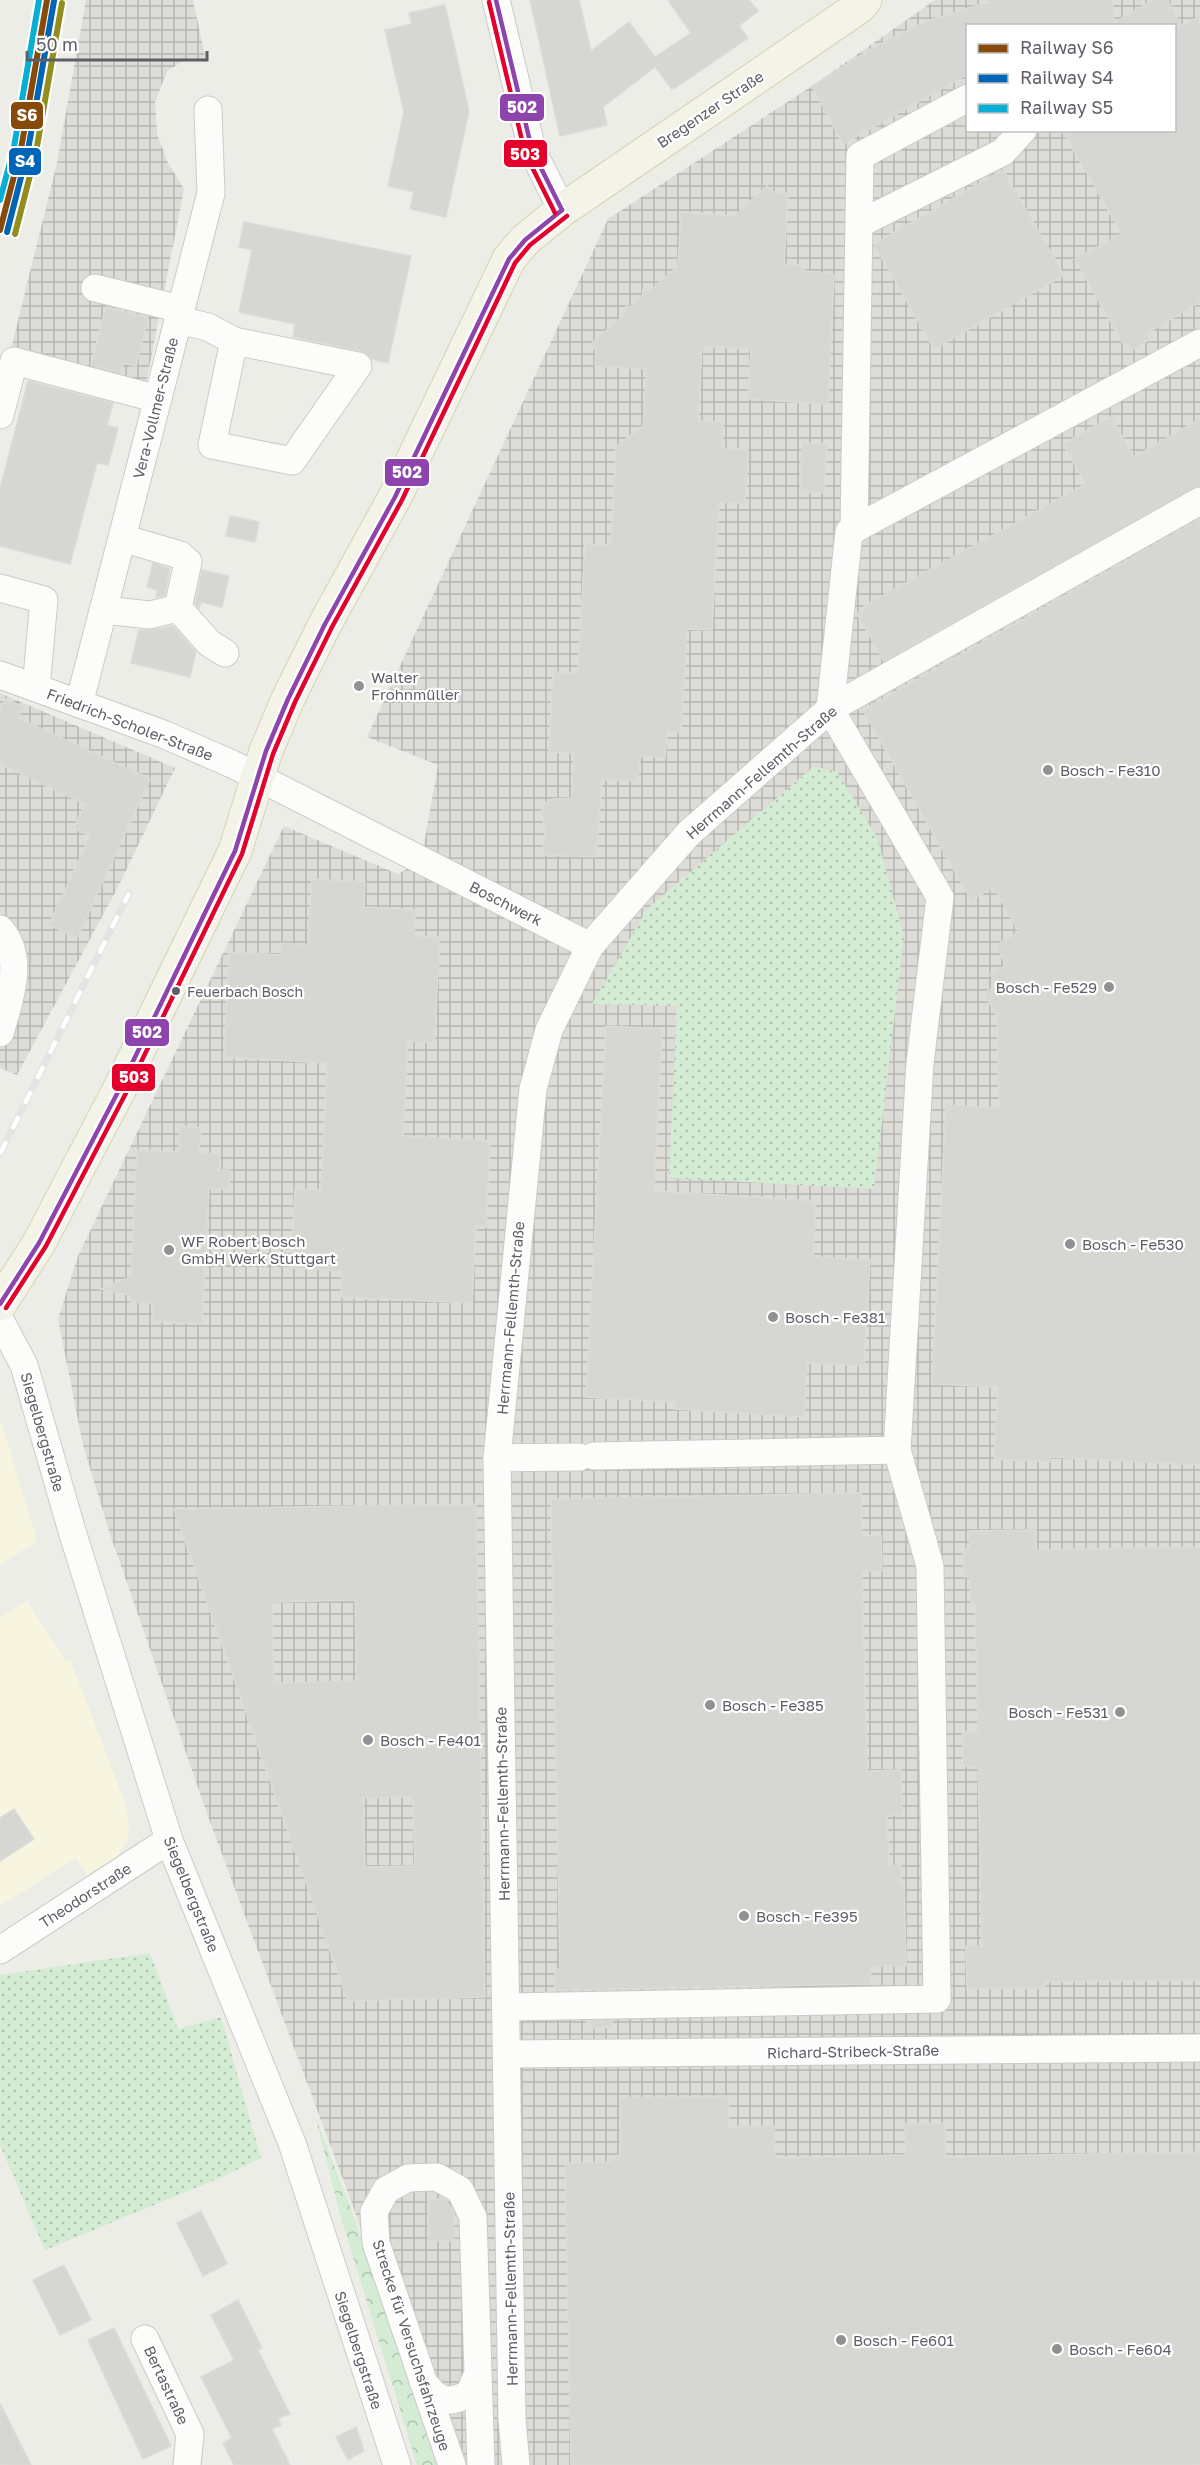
<svg xmlns="http://www.w3.org/2000/svg" width="1200" height="2465" font-family="'Golos Text',sans-serif">
<style>
.commercial{fill:#f7f5e0}
.industrial{fill:url(#industrial-grid);fill-rule:evenodd}
.green{fill:url(#green-dots)}
.forest{fill:url(#forest-crowns)}
.building{fill:#d6d6d2;stroke:#dcdbd6;stroke-width:1.5;fill-rule:evenodd}
.lines{fill:none;stroke-linecap:round;stroke-linejoin:round}
.minor-casing{stroke:#cacbc9;stroke-width:29}
.major-casing{stroke:#d6d2b3;stroke-width:35}
.minor{stroke:#fcfcfb;stroke-width:27}
.major{stroke:#f3f3e8;stroke-width:33}
.rail-casing{stroke:#e4e4e4;stroke-width:7}
.rail{stroke:#fff;stroke-width:4.5;stroke-dasharray:14;stroke-linecap:butt}
.bus-1-casing{stroke:#fff;stroke-width:9}
.bus-2-casing{stroke:#fff;stroke-width:9}
.bus-1{stroke:#8e44ad;stroke-width:4.5}
.bus-2{stroke:#e4002b;stroke-width:4.5}
.rail-1-casing{stroke:#fff;stroke-width:10}
.rail-2-casing{stroke:#fff;stroke-width:10}
.rail-3-casing{stroke:#fff;stroke-width:10}
.rail-4-casing{stroke:#fff;stroke-width:10}
.rail-1{stroke:#874a0a;stroke-width:6}
.rail-2{stroke:#0065b7;stroke-width:6}
.rail-3{stroke:#09aed5;stroke-width:6}
.rail-4{stroke:#928d1d;stroke-width:6}
.poi-dot{fill:#8f9193;stroke:#fff;stroke-width:2}
.bus-dot{fill:#5c5f66;stroke:#fff;stroke-width:2}
.labels{text-anchor:middle;dominant-baseline:central;stroke-width:4.5;stroke-linejoin:round;paint-order:stroke}
.bus-label{font-size:14px;fill:#5c5f66;stroke:#fff;text-anchor:start}
.street-label{font-size:15px;fill:#5c5f66;stroke:#fff}
.poi-label{font-size:15px;fill:#5c5f66;stroke:#fff;text-anchor:start}
.line-badge{stroke:#fff;stroke-width:2}
.badge-label{font-size:16px;text-anchor:middle;font-weight:bold;fill:#fff}
</style>
<defs>
<pattern id="industrial-grid" width="8" height="8" patternUnits="userSpaceOnUse" patternTransform="scale(1.5)"><rect width="8" height="8" fill="#dddcd7"/><path d="M0 4h8M4 0v8" fill="none" stroke="#b6b6b2"/></pattern>
<pattern id="green-dots" width="8" height="8" patternUnits="userSpaceOnUse" patternTransform="scale(1.5)"><rect width="8" height="8" fill="#d4ebd4"/><path d="M2 2h.1M6 6h.1" fill="none" stroke="#afc2b0" stroke-width="1.8" stroke-linecap="round"/></pattern>
<pattern id="forest-crowns" width="20" height="18" patternUnits="userSpaceOnUse" patternTransform="scale(1.5)"><rect width="20" height="18" fill="#d4ebd4"/><path d="M2 6a3 3 0 1 1 6 0M12 15a3 3 0 1 1 6 0" fill="none" stroke="#afc2b0"/></pattern>
</defs>
<rect width="100%" height="100%" fill="#edede7"/>
<g class="commercial">
<path d="M 0,1419 L 37,1541 L 0,1565 Z"/>
<path d="M 27,1601 L 66,1661 L 70,1659 L 125,1803 L 129,1825 L 128,1840 L 116,1858 L 87,1875 L 76,1858 L 0,1906 L 0,1618 Z"/>
</g>
<g class="industrial">
<path d="M 86,0 L 193,0 L 206,61 L 183,61 L 167,71 L 155,102 L 157,134 L 168,163 L 184,189 L 146,384 L 11,349 L 57,163 Z"/>
<path d="M 935,0 L 1200,0 L 1200,2465 L 439,2465 L 420,2399 L 354,2209 L 209,1819 L 110,1534 L 83,1445 L 58,1319 L 78,1256 L 284,826 L 398,874 L 421,861 L 438,765 L 367,737 L 608,219 L 812,86 ZM 968,26 L 1174,26 L 1174,130 L 968,130 Z"/>
<path d="M 0,693 L 175,768 L 119,885 L 17,1075 L 0,1068 Z"/>
</g>
<g class="green">
<path d="M 814,766 L 837,772 L 877,837 L 904,936 L 874,1189 L 669,1178 L 677,1006 L 592,1004 L 647,909 Z"/>
<path d="M 150,1953 L 178,2029 L 221,2017 L 261,2158 L 222,2177 L 45,2250 L 0,2145 L 0,1975 Z"/>
</g>
<path class="forest" d="M 316,2119 C 361,2233 404,2348 438,2465 L 417,2465 L 341,2218 Z"/>
<g class="building">
<path d="M 530,0 L 579,0 L 591,51 L 629,22 L 655,57 L 691,33 L 668,0 L 749,0 L 758,11 L 739,26 L 748,38 L 675,88 L 672,89 L 655,67 L 603,107 L 607,125 L 560,136 Z"/>
<path d="M 995,0 L 1113,0 L 1114,23 L 1153,0 L 1167,0 L 1182,26 L 968,26 L 968,74 L 843,144 L 812,86 L 878,45 L 927,21 Z"/>
<path d="M 445,5 L 469,111 L 446,217 L 410,209 L 414,192 L 388,186 L 404,112 L 385,30 L 412,24 L 409,13 Z"/>
<path d="M 1200,16 L 1200,302 L 1146,334 L 1150,339 L 1131,351 L 1128,345 L 1125,347 L 1075,259 L 1122,234 L 1062,130 L 1174,130 L 1174,30 Z"/>
<path d="M 1003,170 L 1064,275 L 934,349 L 874,244 Z"/>
<path d="M 767,186 L 773,192 L 788,193 L 784,264 L 801,265 L 804,271 L 834,275 L 828,404 L 748,399 L 751,349 L 702,346 L 698,421 L 723,422 L 722,448 L 748,449 L 745,503 L 719,502 L 712,630 L 687,629 L 681,732 L 667,731 L 665,758 L 640,756 L 638,780 L 602,780 L 596,855 L 594,857 L 545,855 L 543,852 L 545,828 L 541,812 L 545,803 L 553,799 L 572,798 L 574,753 L 549,752 L 553,672 L 578,673 L 585,544 L 611,545 L 616,447 L 643,426 L 647,369 L 595,366 L 596,351 L 590,345 L 625,314 L 626,306 L 634,307 L 635,299 L 642,300 L 643,290 L 651,290 L 678,266 L 681,212 L 734,216 Z"/>
<path d="M 244,222 L 411,256 L 388,363 L 372,359 L 361,351 L 293,337 L 295,324 L 239,312 L 252,250 L 239,247 Z"/>
<path d="M 106,307 L 148,318 L 136,366 L 123,363 L 121,373 L 91,365 Z"/>
<path d="M 28,381 L 113,403 L 107,425 L 118,428 L 108,465 L 97,463 L 70,564 L 0,546 L 0,489 Z"/>
<path d="M 1111,417 L 1134,457 L 1200,419 L 1200,485 L 884,661 L 857,614 L 866,609 L 864,606 L 1086,484 L 1063,444 Z"/>
<path d="M 802,443 L 827,444 L 824,493 L 800,491 Z"/>
<path d="M 230,516 L 259,522 L 255,542 L 226,536 Z"/>
<path d="M 1200,519 L 1200,1465 L 1050,1457 L 1050,1462 L 994,1459 L 998,1387 L 932,1384 L 946,1105 L 999,1108 L 997,1016 L 984,993 L 997,986 L 990,974 L 1006,965 L 996,945 L 1019,932 L 994,887 L 971,900 L 863,710 Z"/>
<path d="M 153,563 L 170,569 L 165,595 L 156,597 L 158,590 L 147,587 Z"/>
<path d="M 202,570 L 229,576 L 222,607 L 201,602 L 199,608 L 195,604 Z"/>
<path d="M 173,626 L 196,652 L 190,677 L 131,663 L 139,630 L 153,630 Z"/>
<path d="M 5,699 L 23,707 L 18,718 L 150,779 L 77,938 L 49,925 L 90,836 L 74,828 L 85,804 L 0,764 L 0,710 Z"/>
<path d="M 312,879 L 365,882 L 364,907 L 415,910 L 414,936 L 440,937 L 434,1043 L 408,1041 L 403,1136 L 490,1141 L 486,1227 L 476,1226 L 472,1303 L 341,1297 L 342,1271 L 291,1268 L 295,1189 L 321,1190 L 327,1063 L 224,1057 L 229,952 L 281,955 L 281,943 L 308,945 Z"/>
<path d="M 606,1026 L 662,1029 L 654,1191 L 816,1201 L 813,1257 L 870,1260 L 864,1366 L 807,1363 L 804,1417 L 675,1409 L 675,1402 L 586,1397 Z"/>
<path d="M 180,1126 L 201,1128 L 199,1153 L 220,1154 L 219,1170 L 230,1170 L 229,1190 L 209,1188 L 202,1324 L 152,1321 L 153,1303 L 130,1302 L 130,1295 L 101,1289 L 131,1277 L 137,1150 L 179,1152 Z"/>
<path d="M 861,1493 L 862,1536 L 881,1535 L 882,1571 L 862,1571 L 867,1771 L 901,1770 L 902,1815 L 887,1815 L 889,1866 L 901,1865 L 901,1885 L 904,1885 L 906,1966 L 870,1966 L 871,1984 L 555,1990 L 555,1969 L 560,1969 L 551,1499 Z"/>
<path d="M 476,1504 L 485,1997 L 348,2001 L 174,1509 ZM 355,1600 L 357,1681 L 274,1683 L 272,1602 ZM 413,1797 L 415,1866 L 365,1867 L 363,1798 Z"/>
<path d="M 1036,1530 L 1036,1550 L 1200,1547 L 1200,1980 L 1045,1982 L 1045,1988 L 967,1989 L 966,1946 L 982,1946 L 978,1766 L 963,1766 L 963,1732 L 978,1732 L 975,1605 L 971,1605 L 970,1577 L 964,1577 L 963,1549 L 970,1548 L 969,1531 Z"/>
<path d="M 14,1809 L 34,1839 L 0,1861 L 0,1818 Z"/>
<path d="M 586,2021 L 612,2021 L 612,2027 L 592,2028 Z"/>
<path d="M 728,2096 L 729,2127 L 774,2126 L 775,2158 L 906,2155 L 905,2124 L 945,2123 L 946,2157 L 1200,2152 L 1200,2465 L 571,2465 L 565,2163 L 609,2162 L 621,2153 L 620,2098 Z"/>
<path d="M 445,2199 L 454,2213 L 454,2241 L 429,2241 L 428,2200 Z"/>
<path d="M 201,2211 L 227,2264 L 203,2276 L 177,2223 Z"/>
<path d="M 64,2265 L 91,2320 L 60,2335 L 33,2280 Z"/>
<path d="M 238,2300 L 262,2348 L 258,2350 L 290,2414 L 278,2418 L 281,2425 L 272,2429 L 290,2465 L 234,2465 L 223,2443 L 232,2438 L 201,2377 L 234,2360 L 211,2315 Z"/>
<path d="M 114,2328 L 171,2446 L 143,2459 L 88,2340 Z"/>
<path d="M 0,2403 L 31,2465 L 0,2465 Z"/>
<path d="M 356,2427 L 364,2451 L 348,2460 L 336,2437 Z"/>
</g>
<g class="lines">
<g class="minor-casing">
<g id="minor">
<path d="M 496,0 L 532,150 L 562,210"/>
<path d="M 861,223 L 1003,152 L 1023,130"/>
<path d="M 95,288 L 181,309"/>
<path d="M 178,320 L 208,327 L 234,341 L 358,366 L 292,461 L 212,445 L 234,341"/>
<path d="M 0,415 L 14,361 L 158,399"/>
<path d="M 854,530 L 860,156 L 968,98"/>
<path d="M 0,588 L 44,600 L 36,688"/>
<path d="M 178,608 L 209,643 L 225,653"/>
<path d="M 103,610 L 150,615 L 178,608 L 188,562 L 180,555 L 122,538"/>
<path d="M 0,675 L 163,734 L 232,764 L 590,946"/>
<path d="M 79,704 L 211,193 L 208,110"/>
<path d="M 0,929 C 26,958 9,1002 0,1033"/>
<path d="M 0,1320 L 24,1365 L 72,1531 L 169,1840 L 292,2143 L 397,2465"/>
<path d="M 594,1456 L 897,1450 L 920,1063 L 940,897 L 830,709 L 849,532 L 1200,343"/>
<path d="M 497,1458 L 579,1457"/>
<path d="M 0,1950 L 169,1840"/>
<path d="M 506,2007 L 937,1999 L 930,1566 L 897,1450"/>
<path d="M 507,2054 L 1200,2048"/>
<path d="M 145,2339 L 190,2434 L 187,2465"/>
<path d="M 423,2382 C 439,2401 445,2405 469,2394 L 476,2378"/>
<path d="M 452,2465 L 376,2243 L 374,2212 L 386,2190 L 408,2178 L 437,2177 L 460,2190 L 473,2217 L 481,2465"/>
<path d="M 516,2465 L 512,2419 L 497,1458 L 533,1089 L 549,1030 L 590,946 L 689,833 L 830,709 L 1200,501"/>
</g>
</g>
<g class="major-casing">
<path id="major" d="M 0,1304 L 39,1243 L 120,1088 L 235,851 L 266,751 L 288,699 L 325,624 L 395,497 L 509,259 L 525,240 L 562,210 L 859,7 L 865,0"/>
</g>
<use href="#minor" class="minor"/>
<use href="#major" class="major"/>
<g class="rail-casing">
<path id="rail" d="M 0,1154 L 129,893"/>
</g>
<use href="#rail" class="rail"/>
<g class="bus-1-casing">
<g id="bus-1">
<path d="M 496,0 L 532,150 L 562,210"/>
<path d="M 0,1304 L 39,1243 L 120,1088 L 235,851 L 266,751 L 288,699 L 325,624 L 395,497 L 509,259 L 525,240 L 562,210"/>
</g>
</g>
<g class="bus-2-casing">
<g id="bus-2">
<path d="M 489,2 L 525,153 L 555,213"/>
<path d="M 6,1308 L 46,1246 L 127,1091 L 242,854 L 273,754 L 295,702 L 332,627 L 402,500 L 515,263 L 530,245 L 567,216"/>
</g>
</g>
<use href="#bus-1" class="bus-1"/>
<use href="#bus-2" class="bus-2"/>
<g class="rail-1-casing">
<path id="rail-1" d="M 0,230 L 21,149 L 47,0"/>
</g>
<g class="rail-2-casing">
<path id="rail-2" d="M 7,232 L 28,150 L 54,1"/>
</g>
<g class="rail-3-casing">
<path id="rail-3" d="M 0,200 L 14,147 L 39,0"/>
</g>
<g class="rail-4-casing">
<path id="rail-4" d="M 15,234 L 36,152 L 62,3"/>
</g>
<use href="#rail-1" class="rail-1"/>
<use href="#rail-2" class="rail-2"/>
<use href="#rail-3" class="rail-3"/>
<use href="#rail-4" class="rail-4"/>
</g>
<g class="poi-dot">
<circle cx="359" cy="686" r="6"/>
<circle cx="1048" cy="770" r="6"/>
<circle cx="1109" cy="987" r="6"/>
<circle cx="1070" cy="1244" r="6"/>
<circle cx="169" cy="1250" r="6"/>
<circle cx="773" cy="1317" r="6"/>
<circle cx="710" cy="1705" r="6"/>
<circle cx="1120" cy="1712" r="6"/>
<circle cx="368" cy="1740" r="6"/>
<circle cx="744" cy="1916" r="6"/>
<circle cx="841" cy="2340" r="6"/>
<circle cx="1057" cy="2349" r="6"/>
</g>
<circle class="bus-dot" cx="176" cy="991" r="5"/>
<g class="labels">
<g class="bus-label">
<text x="187" y="991">Feuerbach Bosch</text>
</g>
<g class="street-label">
<text transform="translate(710 109) rotate(-34)">Bregenzer Straße</text>
<text transform="translate(155 408) rotate(-76)">Vera-Vollmer-Straße</text>
<text transform="translate(130 724) rotate(21)">Friedrich-Scholer-Straße</text>
<text transform="translate(761 772) rotate(-41)">Herrmann-Fellemth-Straße</text>
<text transform="translate(506 903) rotate(27)">Boschwerk</text>
<text transform="translate(510 1318) rotate(-85)">Herrmann-Fellemth-Straße</text>
<text transform="translate(43 1432) rotate(74)">Siegelbergstraße</text>
<text transform="translate(502 1804) rotate(-91)">Herrmann-Fellemth-Straße</text>
<text transform="translate(192 1894) rotate(68)">Siegelbergstraße</text>
<text transform="translate(85 1895) rotate(-33)">Theodorstraße</text>
<text transform="translate(853 2051) rotate(-1)">Richard-Stribeck-Straße</text>
<text transform="translate(510 2289) rotate(-91)">Herrmann-Fellemth-Straße</text>
<text transform="translate(412 2345) rotate(72)">Strecke für Versuchsfahrzeuge</text>
<text transform="translate(359 2350) rotate(72)">Siegelbergstraße</text>
<text transform="translate(167 2385) rotate(65)">Bertastraße</text>
</g>
<g class="poi-label">
<text x="371" y="677">Walter<tspan x="371" dy="17">Frohnmüller</tspan></text>
<text x="1060" y="770">Bosch - Fe310</text>
<text x="1097" y="987" text-anchor="end">Bosch - Fe529</text>
<text x="181" y="1241">WF Robert Bosch<tspan x="181" dy="17">GmbH Werk Stuttgart</tspan></text>
<text x="1082" y="1244">Bosch - Fe530</text>
<text x="785" y="1317">Bosch - Fe381</text>
<text x="722" y="1705">Bosch - Fe385</text>
<text x="1108" y="1712" text-anchor="end">Bosch - Fe531</text>
<text x="380" y="1740">Bosch - Fe401</text>
<text x="756" y="1916">Bosch - Fe395</text>
<text x="853" y="2340">Bosch - Fe601</text>
<text x="1069" y="2349">Bosch - Fe604</text>
</g>
</g>
<g class="line-badge">
<rect x="499" y="93" width="46" height="29" rx="6" fill="#8e44ad"/>
<rect x="10" y="101" width="34" height="29" rx="6" fill="#874a0a"/>
<rect x="503" y="139" width="45" height="29" rx="6" fill="#e4002b"/>
<rect x="8" y="147" width="34" height="29" rx="6" fill="#0065b7"/>
<rect x="384" y="458" width="46" height="29" rx="6" fill="#8e44ad"/>
<rect x="124" y="1018" width="46" height="29" rx="6" fill="#8e44ad"/>
<rect x="111" y="1063" width="45" height="29" rx="6" fill="#e4002b"/>
</g>
<g class="badge-label">
<text x="522" y="113">502</text>
<text x="27" y="121">S6</text>
<text x="525" y="160">503</text>
<text x="25" y="167">S4</text>
<text x="407" y="478">502</text>
<text x="147" y="1038">502</text>
<text x="134" y="1083">503</text>
</g>
<rect x="966" y="24" width="210" height="108" fill="#ffffff" stroke="#bebfc2" stroke-width="1.5"/>
<rect x="978" y="44" width="30" height="9" fill="#874a0a" stroke="#bebfc2" stroke-width="1.5"/>
<text x="1020" y="54" font-size="18" fill="#5c5f66">Railway S6</text>
<rect x="978" y="74" width="30" height="9" fill="#0065b7" stroke="#bebfc2" stroke-width="1.5"/>
<text x="1020" y="84" font-size="18" fill="#5c5f66">Railway S4</text>
<rect x="978" y="104" width="30" height="9" fill="#09aed5" stroke="#bebfc2" stroke-width="1.5"/>
<text x="1020" y="114" font-size="18" fill="#5c5f66">Railway S5</text>
<path d="M27 51v9h180v-9" fill="none" stroke="#5c5f66" stroke-width="3"/>
<text x="36" y="51" font-size="18" fill="#5c5f66" stroke="#ffffff" stroke-width="4.5" paint-order="stroke">50 m</text>
</svg>
